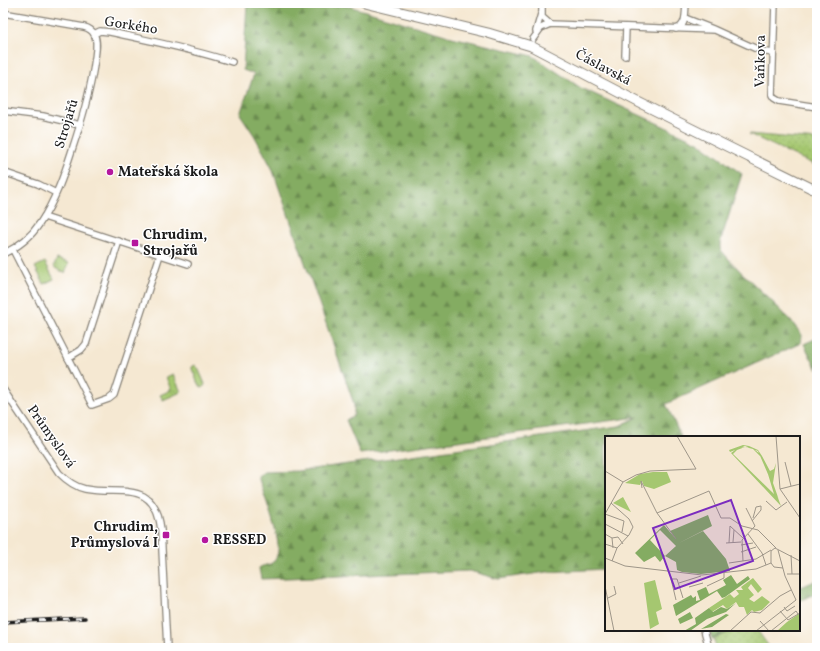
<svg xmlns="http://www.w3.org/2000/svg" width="820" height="651" font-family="Vollkorn,serif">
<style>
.grass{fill:url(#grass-dots);stroke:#607246}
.forest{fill:url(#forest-firs);stroke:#50643f}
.park{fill:url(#park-crowns);stroke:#607246}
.pitch{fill:#a5c770;stroke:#607246}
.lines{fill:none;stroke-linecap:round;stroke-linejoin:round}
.minor-casing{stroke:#888277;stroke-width:8}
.primary-casing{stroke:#888277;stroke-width:11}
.minor{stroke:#fff;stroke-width:5.5}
.primary{stroke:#fff;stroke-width:9}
.rail-casing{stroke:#1c1c1c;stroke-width:3.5}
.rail{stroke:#fff;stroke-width:2;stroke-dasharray:6;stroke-linecap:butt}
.poi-dot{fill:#b5179e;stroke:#fff;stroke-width:1.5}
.labels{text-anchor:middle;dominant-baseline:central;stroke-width:3;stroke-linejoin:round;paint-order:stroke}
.street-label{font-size:14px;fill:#1c1c1c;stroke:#fff}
.poi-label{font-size:14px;font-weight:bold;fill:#1c1c1c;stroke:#fff;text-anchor:start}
.inset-road{fill:none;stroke:#9e9689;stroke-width:1}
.view{fill:#7b2cbf;fill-opacity:0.15;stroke:#7b2cbf;stroke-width:2}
.inset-edge{fill:none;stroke:#1c1c1c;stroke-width:2}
</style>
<defs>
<pattern id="grass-dots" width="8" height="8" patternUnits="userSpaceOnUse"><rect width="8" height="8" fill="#a5c770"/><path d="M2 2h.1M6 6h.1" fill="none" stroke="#8daa60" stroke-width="1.8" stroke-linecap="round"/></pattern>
<pattern id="forest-firs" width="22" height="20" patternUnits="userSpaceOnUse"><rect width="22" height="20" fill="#84ac62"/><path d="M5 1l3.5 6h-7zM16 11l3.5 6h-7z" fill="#6b8b50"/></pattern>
<pattern id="park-crowns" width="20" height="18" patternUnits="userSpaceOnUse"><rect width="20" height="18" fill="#a5c770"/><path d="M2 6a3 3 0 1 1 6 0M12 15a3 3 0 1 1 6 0" fill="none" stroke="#8daa60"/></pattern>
</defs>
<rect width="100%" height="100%" fill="#fff"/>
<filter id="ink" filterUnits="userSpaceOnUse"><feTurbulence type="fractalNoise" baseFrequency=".025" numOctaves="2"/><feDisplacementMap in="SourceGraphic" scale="8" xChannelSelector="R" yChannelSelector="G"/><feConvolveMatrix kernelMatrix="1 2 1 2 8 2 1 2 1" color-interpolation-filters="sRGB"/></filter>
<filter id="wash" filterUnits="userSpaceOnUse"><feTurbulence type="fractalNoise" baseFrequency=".012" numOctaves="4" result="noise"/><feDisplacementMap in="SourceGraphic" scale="16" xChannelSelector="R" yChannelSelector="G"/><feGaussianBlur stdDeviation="0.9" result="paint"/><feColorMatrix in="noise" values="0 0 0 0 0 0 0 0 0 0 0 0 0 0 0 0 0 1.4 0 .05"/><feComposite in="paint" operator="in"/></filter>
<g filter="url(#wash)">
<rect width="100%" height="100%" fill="#f5e8d2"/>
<g class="grass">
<path d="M 749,134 L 817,140 L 817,166 Z"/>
<path d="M 734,630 L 757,630 L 770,648 L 716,648 L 714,639 Z"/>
</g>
<g class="forest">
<path d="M 247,3 L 331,3 L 352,7 L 452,37 L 533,56 L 581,88 L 698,142 L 742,174 L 720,243 L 720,249 C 745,280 779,303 802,335 L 801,343 L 666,404 L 681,437 L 606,437 L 606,569 L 547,572 L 498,579 L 470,571 L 261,579 L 259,568 C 264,564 269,566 273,562 C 275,560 278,554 278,551 C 280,536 263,493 258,476 L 264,472 L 298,471 L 619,426 L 638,417 L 360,454 L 346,420 L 354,415 L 354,404 L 272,168 L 254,135 L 240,114 L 254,74 L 243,70 Z"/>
<path d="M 817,338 L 817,370 L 804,344 Z"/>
<path d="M 817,580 L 817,593 L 799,601 L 799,588 Z"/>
<path d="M 709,630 L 733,630 L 712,639 Z"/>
</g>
<g class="park">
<path d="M 57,259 L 69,263 L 65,273 L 55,268 L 54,265 Z"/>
<path d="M 195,365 L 198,368 L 205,384 L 203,388 L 198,384 L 192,369 L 192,367 Z"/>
<path d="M 173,374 L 181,392 L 163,400 L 160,395 L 171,390 L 166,377 Z"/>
</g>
<path class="pitch" d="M 45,262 L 54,279 L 44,284 L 35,267 Z"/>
</g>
<g filter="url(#ink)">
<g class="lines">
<g class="minor-casing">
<g id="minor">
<path d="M 542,3 L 542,17 L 550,24"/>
<path d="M 775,3 L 772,95 L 774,98 L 779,101 L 817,107"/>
<path d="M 3,13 L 84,27 C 88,28 92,30 94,34 C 98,41 96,51 95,58 C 91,90 82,120 72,150 C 64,175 55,201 40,223 C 31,237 18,247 3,254"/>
<path d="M 685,18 L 713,29"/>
<path d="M 676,29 C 687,26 685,12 686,3"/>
<path d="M 536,31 L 541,14"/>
<path d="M 94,34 L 100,31 L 110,32 C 151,41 192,49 232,62"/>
<path d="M 533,39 L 541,28 L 550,24 L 715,30 L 761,51 L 773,53"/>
<path d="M 625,56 L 626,27"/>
<path d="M 3,111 L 43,116 L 80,125"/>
<path d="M 3,172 L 38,184 L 56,193"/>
<path d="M 44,217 L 188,264"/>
<path d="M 13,250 L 92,405 L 109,399 L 114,395 L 160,255"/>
<path d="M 68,358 L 81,350 L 86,344 L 119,241"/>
<path d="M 3,389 L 59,473 C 67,481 75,487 85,489 C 119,496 155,478 161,530 L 167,648"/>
<path d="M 704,630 L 709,648"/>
</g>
</g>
<g class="primary-casing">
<path id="primary" d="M 364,3 L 488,33 L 531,46 L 640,103 L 817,191"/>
</g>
<use href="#minor" class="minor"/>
<use href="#primary" class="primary"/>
<g class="rail-casing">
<path id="rail" d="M 3,622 L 85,618"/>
</g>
<use href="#rail" class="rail"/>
</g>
</g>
<g class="poi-dot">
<circle cx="110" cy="172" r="4"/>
<rect x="131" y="239" width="8" height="8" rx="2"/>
<rect x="162" y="531" width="8" height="8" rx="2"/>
<circle cx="205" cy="540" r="4"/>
</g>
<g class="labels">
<g class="street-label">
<text transform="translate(131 26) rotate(9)">Gorkého</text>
<text transform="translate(761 61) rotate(-89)">Vaňkova</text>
<text transform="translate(603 68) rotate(28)">Čáslavská</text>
<text transform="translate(67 124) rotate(-73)">Strojařů</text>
<text transform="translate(51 437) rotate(55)">Průmyslová</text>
</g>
<g class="poi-label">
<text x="118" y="172">Mateřská škola</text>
<text x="143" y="235">Chrudim,<tspan x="143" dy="16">Strojařů</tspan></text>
<text x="158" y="527" text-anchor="end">Chrudim,<tspan x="158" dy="16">Průmyslová I</tspan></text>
<text x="213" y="540">RESSED</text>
</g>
</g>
<g transform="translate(605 436)">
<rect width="195" height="195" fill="#f5e8d2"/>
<path d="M 138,9 L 144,10 L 153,14 L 157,20 L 165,35 L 169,33 L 171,27 L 168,47 L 174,64 L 153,15 L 140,10 L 125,16 L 124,14 ZM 140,11 L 147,12 L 150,14 L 154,17 L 155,19 L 157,22 L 148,13 L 140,11 L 132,14 L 128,18 L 169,58 L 159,25 L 176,70 L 126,17 L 133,12 ZM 48,36 L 62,36 L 66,46 L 49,53 L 39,50 L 37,45 L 35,49 L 20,47 L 35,38 ZM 18,61 L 26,76 L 8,67 ZM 148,142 L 157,153 L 153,157 L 146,148 L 143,152 L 149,159 L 144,163 L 149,166 L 157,160 L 165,166 L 157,174 L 149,176 L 147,174 L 142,179 L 139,171 L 134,171 L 131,166 L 122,173 L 118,169 L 107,176 L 104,172 L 125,158 L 129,162 L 134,158 L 131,154 L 138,154 L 136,151 ZM 50,144 L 57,173 L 51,176 L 54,188 L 45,193 L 39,147 ZM 195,177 L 195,195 L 172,195 L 182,186 Z" fill="#a5c770"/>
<path d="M 103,79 L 107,90 L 74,107 L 98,95 L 121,123 L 125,135 L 96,138 L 77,136 L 72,134 L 71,126 L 60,120 L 55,126 L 50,120 L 39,126 L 30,117 L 59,89 L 71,103 L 65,95 ZM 55,94 L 71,110 L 60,120 L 45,104 ZM 126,139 L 132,148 L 143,140 L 145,143 L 120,161 L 117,162 L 112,155 L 71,180 L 68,169 L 86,159 L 88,162 L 91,160 L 91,165 L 95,164 L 92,155 L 101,151 L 104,158 L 121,149 L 118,144 ZM 131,167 L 121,176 L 102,183 L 85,195 L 79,195 L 91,188 L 90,182 L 104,172 L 108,176 L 116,171 L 122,173 ZM 85,176 L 88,182 L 75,188 L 73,183 ZM 121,178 L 124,179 L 107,191 L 96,193 Z" fill="#84ac62" fill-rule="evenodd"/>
<path class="inset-road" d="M 171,0 L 175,53 L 195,82M 180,26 L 186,50M 0,35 L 18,46M 37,52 L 36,45 L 52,77 L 104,55 L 116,82 L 125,82 L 137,90 L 153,94 L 171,112M 175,53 L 195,48M 161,65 L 171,74 L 182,66M 6,67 L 24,83 L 28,91 L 24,99 L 12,112 L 7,125M 141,72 L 150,90M 52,77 L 71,103M 0,78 L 18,46 L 31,39 L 45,35 L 91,33 L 72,0M 0,78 L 19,85 L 17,96M 147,85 L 156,74 L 156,70 L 151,71 L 148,82M 0,88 L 23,100M 0,98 L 7,102 L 8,112M 143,98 L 157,117 L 161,129M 7,102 L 13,101 L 18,108M 128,106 L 129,94M 121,107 L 136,106M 124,107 L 125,90 L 138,102M 0,108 L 12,112M 136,109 L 148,107M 136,116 L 151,111M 186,119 L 187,138M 0,122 L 20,130 L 97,139 L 151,133 L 166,127 L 166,115 L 170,112 L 195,125M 138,125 L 137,104 L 150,90M 124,127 L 151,123 L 166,114M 166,127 L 169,131 L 178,132M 182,138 L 195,138M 74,147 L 96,140M 0,150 L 9,195M 102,150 L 119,142 L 119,137M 84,151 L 98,147M 3,162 L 11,158 L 9,150M 71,164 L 66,143 L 72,143 L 78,162M 179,171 L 182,175 L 190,170M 175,175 L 183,184 L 195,177M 155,185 L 164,195M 125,195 L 146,176 L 155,177 L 175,160 L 186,154M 151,195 L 191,164 L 180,140 L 173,114M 166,195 L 191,175 L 193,178"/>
<path class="view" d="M 126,64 L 148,125 L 70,153 L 48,92 Z"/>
<rect width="195" height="195" class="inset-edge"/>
</g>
<rect width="820" height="651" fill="none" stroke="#fff" stroke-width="16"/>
</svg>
